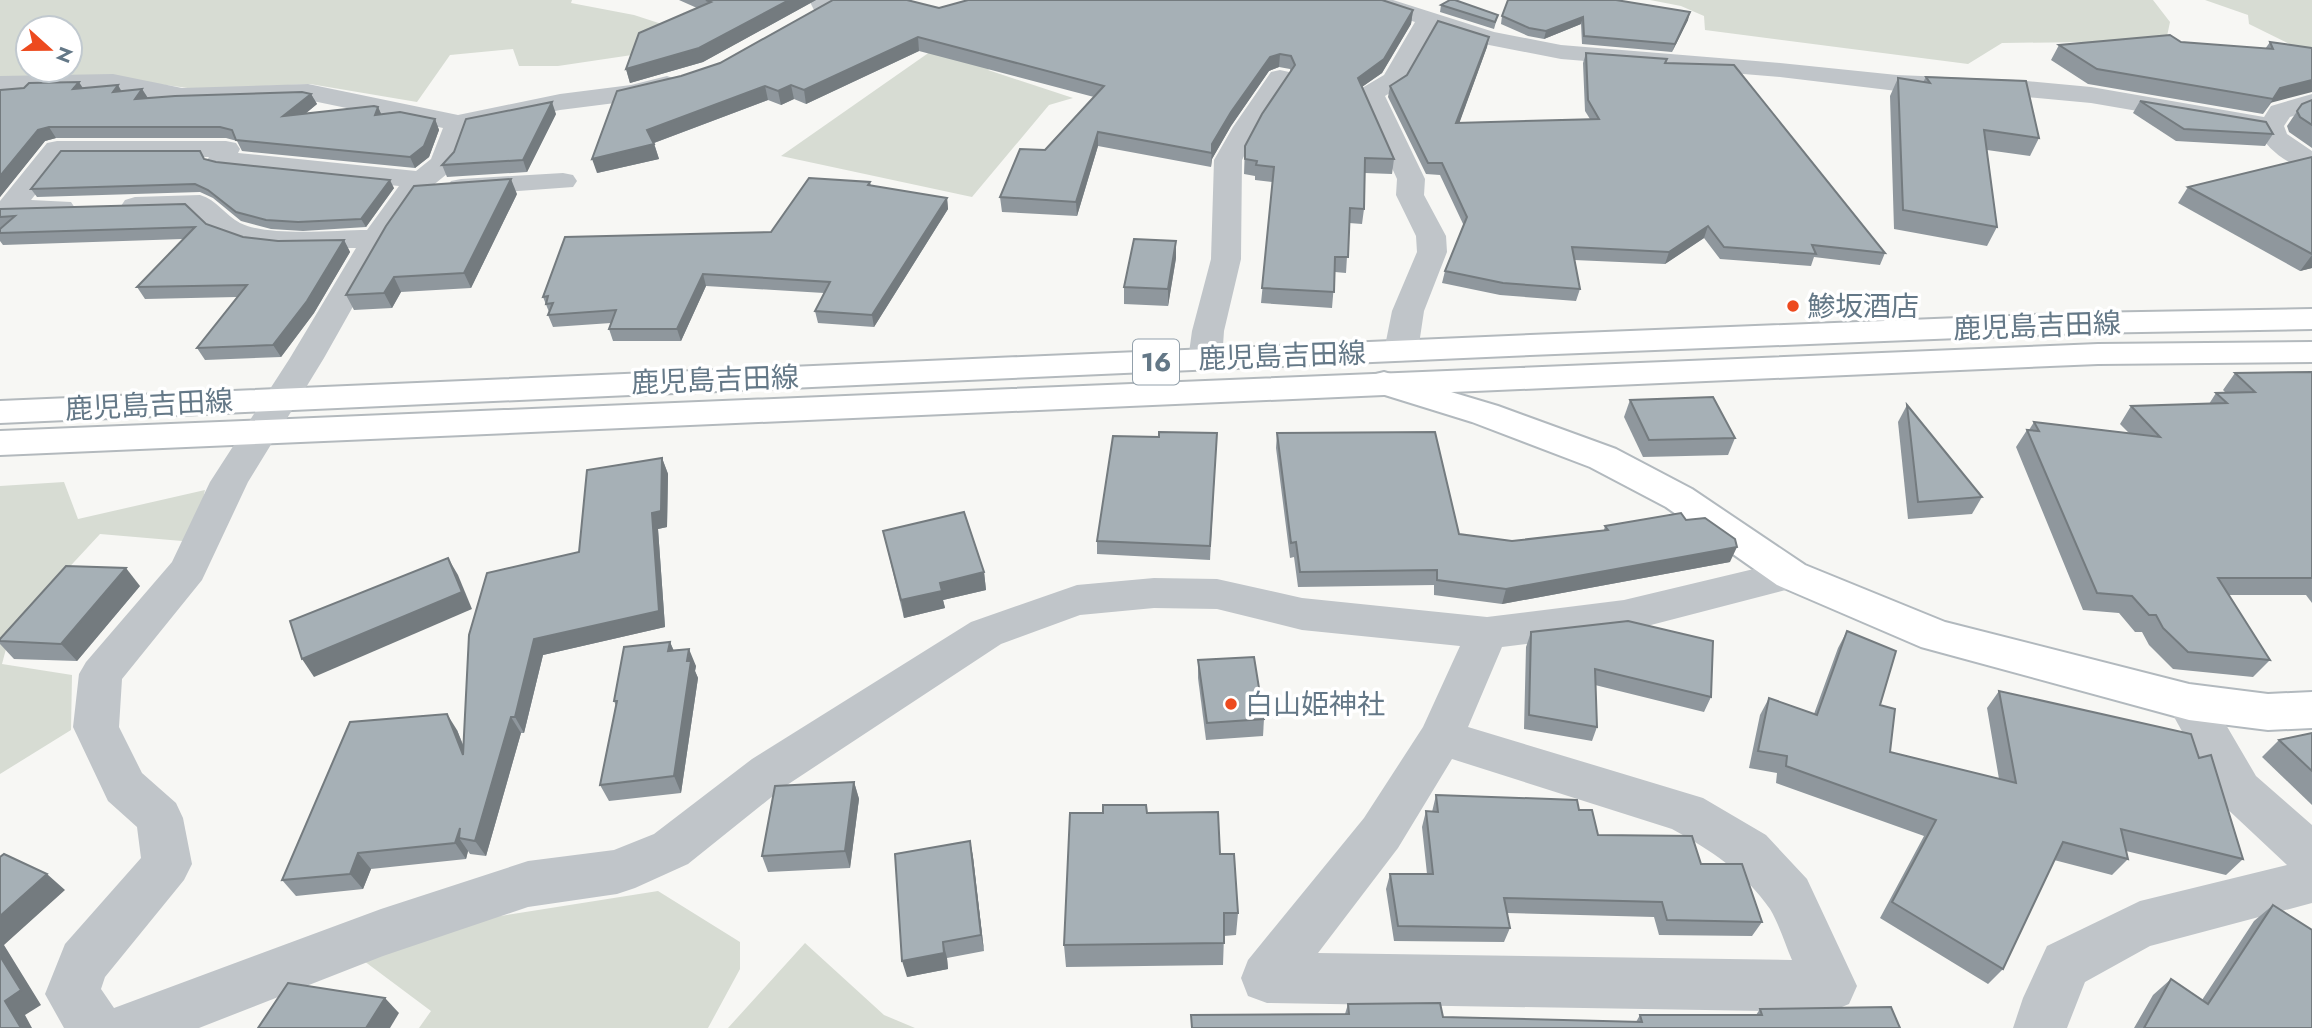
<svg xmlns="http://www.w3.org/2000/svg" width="2312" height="1028" font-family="Jost,'Noto Sans JP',sans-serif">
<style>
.green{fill:#d7dcd3;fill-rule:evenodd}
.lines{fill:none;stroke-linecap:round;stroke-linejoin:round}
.secondary-casing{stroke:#b2b9be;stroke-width:4}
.primary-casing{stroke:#b3b9bd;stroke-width:4}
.street{fill:#c0c5c9;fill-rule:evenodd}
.secondary{fill:#fff;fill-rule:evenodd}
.primary{fill:#fff;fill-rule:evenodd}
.wall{fill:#8f979d}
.shaded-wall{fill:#747b7f}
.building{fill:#a6b0b6;stroke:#747b7f;stroke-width:2}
.poi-dot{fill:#ed4a1e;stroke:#fff;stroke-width:2.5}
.labels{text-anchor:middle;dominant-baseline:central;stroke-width:7;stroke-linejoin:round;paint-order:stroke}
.shield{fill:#fff;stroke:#92a0ab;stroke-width:2}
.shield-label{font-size:26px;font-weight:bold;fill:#647887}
.poi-label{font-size:28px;fill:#647887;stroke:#fff;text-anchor:start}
.street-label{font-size:28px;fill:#647887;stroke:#fff}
</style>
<rect width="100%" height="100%" fill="#f7f7f4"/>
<g class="green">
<path d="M 0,0 L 572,0 L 571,3 L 634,15 L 668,26 L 632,55 L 558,66 L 519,66 L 513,49 L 450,55 L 417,102 L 310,84 L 195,89 L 99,76 L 0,80 ZM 28,28 L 70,28 L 70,70 L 28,70 Z"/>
<path d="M 1650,0 L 2153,0 L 2170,22 L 2166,41 L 2002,43 L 1968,64 L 1705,30 L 1704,16 L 1681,6 Z"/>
<path d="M 2205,0 L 2312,0 L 2312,55 L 2249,24 L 2248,15 Z"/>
<path d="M 967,26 L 1022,45 L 988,70 L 1073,98 L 1049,105 L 972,197 L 781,156 Z"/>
<path d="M 64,482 L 78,519 L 205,490 L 194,542 L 100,534 L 11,630 L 2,664 L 72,675 L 71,730 L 0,774 L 0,486 Z"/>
<path d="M 658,891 L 740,942 L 740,969 L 708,1028 L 419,1028 L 431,1011 L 360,958 L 450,924 Z"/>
<path d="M 805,943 L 884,1015 L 915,1028 L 728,1028 Z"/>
</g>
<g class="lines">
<g class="secondary-casing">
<path id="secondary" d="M 1384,372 L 1498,406 L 1616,449 L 1692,489 L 1805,565 L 1945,622 L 2189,684 L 2268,694 L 2312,692 L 2312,728 L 2268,730 L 2189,720 L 1921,647 L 1777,585 L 1666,507 L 1590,467 L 1472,422 L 1372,391 L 1367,383 L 1372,375 Z"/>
</g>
<g class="primary-casing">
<g id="primary">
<path d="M 2312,309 L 2312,329 L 2083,333 L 1530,355 L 0,423 L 0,401 L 1530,335 L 2083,313 Z"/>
<path d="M 2312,342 L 2312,362 L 2098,364 L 0,455 L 0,431 L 2098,344 Z"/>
</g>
</g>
<g class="street">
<path d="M 809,0 L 831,0 L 834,7 L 831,12 L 815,12 Z"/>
<path d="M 1359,0 L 1393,0 L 1494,32 L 1561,45 L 1780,63 L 1897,75 L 2016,80 L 2091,87 L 2264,117 L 2271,106 L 2312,94 L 2312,110 L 2290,117 L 2284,126 L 2287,134 L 2312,151 L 2312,172 C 2295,168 2265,150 2260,132 L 2091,103 L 2016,96 L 1897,91 L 1780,77 L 1561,59 L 1489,45 L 1435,28 L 1403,85 L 1385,96 L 1425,179 L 1424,195 L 1446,236 L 1447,252 L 1424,311 L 1418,351 L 1413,358 L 1401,361 L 1389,358 L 1384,351 L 1392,311 L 1417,252 L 1416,236 L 1396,195 L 1397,179 L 1358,93 L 1362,88 L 1384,75 L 1415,22 L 1362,5 Z"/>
<path d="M 1280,70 L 1289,72 L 1292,77 L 1259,127 L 1242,160 L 1241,259 L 1224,331 L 1222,360 L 1217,367 L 1205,370 L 1193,367 L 1188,360 L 1192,331 L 1211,259 L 1214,160 L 1233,127 L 1271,72 Z"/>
<path d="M 113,74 L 182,88 L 308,84 L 458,115 L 560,94 L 631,85 L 667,76 L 676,79 L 680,84 L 676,89 L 631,101 L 560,110 L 469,129 L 453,169 L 420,196 L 391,239 L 324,358 L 248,482 L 202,580 L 122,679 L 119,727 L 142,773 L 176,803 L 183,818 L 192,864 L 184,880 L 105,977 L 101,989 L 114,1008 L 381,909 L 528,861 L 614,850 L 654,834 L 752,759 L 971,622 L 1077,585 L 1154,578 L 1217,579 L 1302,598 L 1487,617 L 1624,600 L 1791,560 L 1805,565 L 1811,575 L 1805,585 L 1624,632 L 1502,647 L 1468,727 L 1703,798 L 1766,835 L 1807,879 L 1857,986 L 1849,1004 L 1830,1012 L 1267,1003 L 1248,996 L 1241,978 L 1248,960 L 1364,818 L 1423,727 L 1460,646 L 1302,630 L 1217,609 L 1154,608 L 1080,615 L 1001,644 L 784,787 L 688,864 L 635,888 L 617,894 L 528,907 L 383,956 L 199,1028 L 64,1028 L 45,994 L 65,944 L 141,858 L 137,827 L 108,801 L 73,727 L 79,674 L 86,662 L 172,562 L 210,482 L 290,358 L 356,248 C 317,248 253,255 218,235 C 209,230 201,220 193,213 L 135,215 L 125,212 L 121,206 L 125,200 L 135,197 L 200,195 C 217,200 225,215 240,223 C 268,237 335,230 367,230 L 399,186 L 221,168 L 211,166 L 207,160 L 209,157 L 65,157 L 31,200 L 71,202 L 75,208 L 71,214 L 9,218 L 0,215 L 0,201 L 47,143 L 57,141 L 226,141 L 236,143 L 240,149 L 238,153 L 416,171 L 431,159 L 443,128 L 308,100 L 182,104 L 113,90 L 0,92 L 0,76 ZM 1452,759 L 1672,829 C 1711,850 1744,872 1770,909 C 1779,924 1785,944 1792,960 L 1318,953 L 1398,848 Z"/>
<path d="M 563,173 L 573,175 L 577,181 L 573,187 L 461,195 L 451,193 L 447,187 L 451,181 L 461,179 Z"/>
<path d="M 2189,684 L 2205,689 L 2256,776 L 2312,825 L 2312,903 L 2150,946 L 2085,982 L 2067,1028 L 2013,1028 L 2023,998 L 2047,946 L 2140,901 L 2287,865 L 2222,804 L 2173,715 L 2167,702 L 2173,689 Z"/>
</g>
<use href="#secondary" class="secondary"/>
<use href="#primary" class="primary"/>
</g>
<g class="wall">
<path d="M 679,0 L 816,0 L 703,62 L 630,83 L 626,69 L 697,8 Z"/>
<path d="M 1441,5 L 1498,15 L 1494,29 L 1440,12 Z"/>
<path d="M 939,8 L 1413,10 L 1411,24 L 1382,73 L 1362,87 L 1394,159 L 1392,174 L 1365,173 L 1364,209 L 1362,224 L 1349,223 L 1346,273 L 1335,272 L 1332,308 L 1261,303 L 1273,182 L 1255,180 L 1255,176 L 1244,174 L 1245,146 L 1291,72 L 1290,69 L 1279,67 L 1269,71 L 1231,126 L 1212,159 L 1211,167 L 1098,146 L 1077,216 L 1002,212 L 1000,197 L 1094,97 L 919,51 L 806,104 L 794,99 L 781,105 L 768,100 L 654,143 L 659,159 L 597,173 L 681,76 L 720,63 Z"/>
<path d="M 1502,16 L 1688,20 L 1672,52 L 1582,44 L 1581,24 L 1544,39 L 1528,36 L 1501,24 Z"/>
<path d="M 1489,37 L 1487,47 L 1459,123 L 1590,119 L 1585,111 L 1583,63 L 1586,53 L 1666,63 L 1885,253 L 1880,265 L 1814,257 L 1811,266 L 1720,259 L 1704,238 L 1665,264 L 1574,260 L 1580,289 L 1576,301 L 1500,295 L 1442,283 L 1445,271 L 1464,226 L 1440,175 L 1426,174 L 1388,97 L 1390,86 Z"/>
<path d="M 2181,42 L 2265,49 L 2270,42 L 2312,48 L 2263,114 L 2088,84 L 2051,60 L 2059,45 Z"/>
<path d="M 1926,77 L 2039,138 L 2030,156 L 1987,150 L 1997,227 L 1987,246 L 1894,229 L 1890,96 L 1898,78 L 1923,82 Z"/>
<path d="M 118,85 L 121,91 L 142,89 L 148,98 L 311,94 L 317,104 L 305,114 L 378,107 L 381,114 L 435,119 L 439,130 L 429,157 L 415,168 L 242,151 L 237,141 L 226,138 L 56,138 L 45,141 L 0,197 L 0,90 L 83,88 Z"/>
<path d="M 2312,100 L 2312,148 L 2289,132 L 2287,126 L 2302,104 Z"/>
<path d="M 2140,101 L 2273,134 L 2265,146 L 2176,141 L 2133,113 Z"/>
<path d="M 556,114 L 527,172 L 447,177 L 442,165 Z"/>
<path d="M 2312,157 L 2312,268 L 2300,271 L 2178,203 L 2188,187 Z"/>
<path d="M 205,159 L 216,162 L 394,188 L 366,227 L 303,231 L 271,229 L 241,221 L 213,198 L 200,192 L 37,197 L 31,189 Z"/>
<path d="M 870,182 L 871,186 L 947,198 L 948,209 L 874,327 L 818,323 L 815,311 L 824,293 L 706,286 L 681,341 L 613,341 L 609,329 L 611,323 L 553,327 L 548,315 L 549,312 L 543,297 L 771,232 Z"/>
<path d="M 517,194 L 471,288 L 401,292 L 392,308 L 354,310 L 346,295 Z"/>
<path d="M 0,209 L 206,224 L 243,237 L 278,241 L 344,240 L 350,252 L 314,313 L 281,357 L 205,360 L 197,348 L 237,297 L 145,299 L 137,287 L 183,239 L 3,245 L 0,241 Z"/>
<path d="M 1176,258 L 1168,306 L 1124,304 L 1124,287 Z"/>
<path d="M 2312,372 L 2312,603 L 2306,595 L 2229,595 L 2270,660 L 2253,677 L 2173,669 L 2149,645 L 2142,632 L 2135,632 L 2119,613 L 2083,610 L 2016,447 L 2027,430 L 2029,430 L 2034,422 L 2129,433 L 2120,424 L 2131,406 L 2209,404 L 2216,393 L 2226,393 L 2223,390 L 2235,373 Z"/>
<path d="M 1630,400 L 1735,438 L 1728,455 L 1643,457 L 1624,417 Z"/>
<path d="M 1907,405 L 1982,497 L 1972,514 L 1908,519 L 1898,422 Z"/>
<path d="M 1217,433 L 1210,560 L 1097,554 L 1097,541 L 1159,437 Z"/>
<path d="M 1277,433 L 1459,534 L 1512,541 L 1604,530 L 1605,526 L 1686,520 L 1730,562 L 1502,604 L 1434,595 L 1434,585 L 1298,587 L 1294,557 L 1290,558 L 1276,448 Z"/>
<path d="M 662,458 L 668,474 L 667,527 L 658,529 L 665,627 L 543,655 L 524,733 L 521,733 L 486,856 L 470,854 L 468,851 L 466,859 L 371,869 L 363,889 L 296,896 L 282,880 L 457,730 L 464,747 L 579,552 Z"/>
<path d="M 883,531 L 984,572 L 986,590 L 943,600 L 945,608 L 904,618 Z"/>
<path d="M 140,586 L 77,661 L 14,659 L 0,644 L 0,639 Z"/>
<path d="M 1847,631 L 1880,705 L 1890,752 L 1999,779 L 1987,708 L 1999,691 L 2199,758 L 2243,859 L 2226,875 L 2126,851 L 2128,859 L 2112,875 L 2054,860 L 2003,969 L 1988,984 L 1880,918 L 1924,836 L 1776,783 L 1777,773 L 1749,768 L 1760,715 L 1769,698 L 1814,714 L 1838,648 Z"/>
<path d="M 1531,632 L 1711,697 L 1704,712 L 1595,685 L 1597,727 L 1592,741 L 1524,729 L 1526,647 Z"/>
<path d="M 670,642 L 674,651 L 696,666 L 695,671 L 698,678 L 681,793 L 609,801 L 600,785 L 616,706 L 614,701 Z"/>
<path d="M 1198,660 L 1264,719 L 1263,736 L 1206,740 L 1198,678 Z"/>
<path d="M 2312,733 L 2312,805 L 2262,757 L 2279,740 Z"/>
<path d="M 854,782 L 859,799 L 850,868 L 768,872 L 762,856 Z"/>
<path d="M 1436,795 L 1579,810 L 1598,835 L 1701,864 L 1762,922 L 1752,936 L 1659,935 L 1654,917 L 1507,913 L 1510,928 L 1504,942 L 1394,941 L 1386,889 L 1390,874 L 1427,874 L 1422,827 L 1426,811 L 1432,812 Z"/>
<path d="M 1147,813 L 1220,854 L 1238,913 L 1236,935 L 1224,936 L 1223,965 L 1066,967 L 1064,945 Z"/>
<path d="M 970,841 L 973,857 L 984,951 L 947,958 L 948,969 L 907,977 Z"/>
<path d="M 2273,905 L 2312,1028 L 2134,1028 L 2153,995 L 2171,979 L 2202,1000 L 2254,921 Z"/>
<path d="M 1348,1004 L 1443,1017 L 1636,1022 L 1640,1015 L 1756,1015 L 1760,1009 L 1900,1028 L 1191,1028 L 1191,1015 L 1345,1014 Z"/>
</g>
<g class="shaded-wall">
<path d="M 789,0 L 816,0 L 703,62 L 630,83 L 626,69 Z"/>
<path d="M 1413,10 L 1411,24 L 1382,73 L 1356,91 L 1358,78 Z"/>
<path d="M 1690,12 L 1688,20 L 1672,52 L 1675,44 Z"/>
<path d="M 1583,17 L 1581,24 L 1544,39 L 1546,31 Z"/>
<path d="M 918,37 L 919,51 L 806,104 L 804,90 Z"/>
<path d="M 1489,37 L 1487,47 L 1455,135 L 1456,123 Z"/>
<path d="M 1280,54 L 1279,67 L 1269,71 L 1231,126 L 1212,159 L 1211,167 L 1212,144 L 1231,112 L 1270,57 Z"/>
<path d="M 2312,80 L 2312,92 L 2270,103 L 2263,114 L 2280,88 Z"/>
<path d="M 79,82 L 86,93 L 73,89 Z"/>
<path d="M 118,85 L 124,96 L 113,92 Z"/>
<path d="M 791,85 L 794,99 L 781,105 L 778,91 Z"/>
<path d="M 765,86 L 768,100 L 651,144 L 647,130 Z"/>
<path d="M 142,89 L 149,100 L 135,99 Z"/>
<path d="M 311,94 L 317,104 L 289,127 L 283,116 Z"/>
<path d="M 552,102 L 556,114 L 527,172 L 523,160 Z"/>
<path d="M 378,107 L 383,118 L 375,115 Z"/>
<path d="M 435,119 L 439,130 L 429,157 L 415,168 L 410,157 Z"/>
<path d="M 49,127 L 56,138 L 45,141 L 0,197 L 0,176 L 38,130 Z"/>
<path d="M 1098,132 L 1098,146 L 1077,216 L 1076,202 Z"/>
<path d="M 654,144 L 659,159 L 597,173 L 592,159 Z"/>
<path d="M 511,179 L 517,194 L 471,288 L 464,273 Z"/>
<path d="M 390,180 L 394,188 L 366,227 L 361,219 Z"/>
<path d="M 947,198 L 948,209 L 874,327 L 872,315 Z"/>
<path d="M 1708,226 L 1704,238 L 1665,264 L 1669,252 Z"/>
<path d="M 344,240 L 350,252 L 314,313 L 281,357 L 273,345 Z"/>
<path d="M 1176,241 L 1176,258 L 1168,306 L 1168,289 Z"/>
<path d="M 2312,255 L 2312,268 L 2300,271 Z"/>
<path d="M 703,274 L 706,286 L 681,341 L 677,329 Z"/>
<path d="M 394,277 L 401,292 L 392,308 L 384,293 Z"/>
<path d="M 662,458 L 668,474 L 667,527 L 658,529 L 665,627 L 543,655 L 524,733 L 515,717 L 534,639 L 652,513 Z"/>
<path d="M 1737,547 L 1730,562 L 1502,604 L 1506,589 Z"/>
<path d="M 448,558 L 458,575 L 472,609 L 314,677 L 302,659 Z"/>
<path d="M 126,568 L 140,586 L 77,661 L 61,644 Z"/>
<path d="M 984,572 L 986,590 L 943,600 L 945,608 L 904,618 L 901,600 L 940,583 Z"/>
<path d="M 670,642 L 677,659 L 668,651 Z"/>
<path d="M 689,649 L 696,666 L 695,671 L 698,678 L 681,793 L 674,776 Z"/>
<path d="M 447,714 L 457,730 L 473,771 L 463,755 Z"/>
<path d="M 511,717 L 521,733 L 486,856 L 475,841 Z"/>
<path d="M 854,782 L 859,799 L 850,868 L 845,851 Z"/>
<path d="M 460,828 L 459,838 L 468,851 L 466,859 L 455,843 Z"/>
<path d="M 970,841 L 973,857 L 984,951 L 981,935 Z"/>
<path d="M 358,853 L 371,869 L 363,889 L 350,874 Z"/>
<path d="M 47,874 L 65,890 L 4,945 L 41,1005 L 25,1015 L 32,1028 L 21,1028 L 5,1001 L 0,956 L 0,916 Z"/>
<path d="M 943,942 L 947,958 L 948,969 L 907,977 L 902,961 Z"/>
<path d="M 385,998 L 399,1013 L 390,1028 L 366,1028 Z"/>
</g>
<g class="building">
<path d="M 706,0 L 789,0 L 699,48 L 626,69 L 639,33 L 711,2 Z"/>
<path d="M 833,0 L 907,0 L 939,8 L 968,0 L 1382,0 L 1413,10 L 1384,59 L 1358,78 L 1394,159 L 1365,158 L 1364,209 L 1350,208 L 1348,257 L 1335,257 L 1334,292 L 1262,288 L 1274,167 L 1256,165 L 1257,161 L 1245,159 L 1245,146 L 1262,114 L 1295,65 L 1291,56 L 1280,54 L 1270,57 L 1231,112 L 1212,144 L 1212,153 L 1098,132 L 1076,202 L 1000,197 L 1020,149 L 1045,150 L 1104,86 L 918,37 L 804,90 L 791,85 L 778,91 L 765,86 L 647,130 L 654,144 L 592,159 L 617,91 L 681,76 L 720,63 Z"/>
<path d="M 1450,0 L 1455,0 L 1498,15 L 1495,22 L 1441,5 Z"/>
<path d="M 1508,0 L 1616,0 L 1690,12 L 1675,44 L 1584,36 L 1583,17 L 1546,31 L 1529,28 L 1502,16 Z"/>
<path d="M 1438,21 L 1489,37 L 1456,123 L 1599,119 L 1588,100 L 1586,53 L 1667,59 L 1665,63 L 1734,65 L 1885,253 L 1812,245 L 1816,254 L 1724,247 L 1708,226 L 1669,252 L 1572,247 L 1580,289 L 1503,283 L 1445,271 L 1467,217 L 1442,163 L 1428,163 L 1390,86 L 1407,75 Z"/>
<path d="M 2170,35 L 2181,42 L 2273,49 L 2270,42 L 2312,48 L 2312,80 L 2280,88 L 2273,99 L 2097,69 L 2059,45 Z"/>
<path d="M 1926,77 L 2026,81 L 2039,138 L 1984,130 L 1997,227 L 1903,210 L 1898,78 L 1930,83 Z"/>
<path d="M 79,82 L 73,89 L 118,85 L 113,92 L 142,89 L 135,99 L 175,96 L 302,92 L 311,94 L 283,116 L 374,106 L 378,107 L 375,115 L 400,112 L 435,119 L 424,146 L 410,157 L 236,140 L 232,130 L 220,127 L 49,127 L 38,130 L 0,176 L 0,90 L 24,88 L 29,83 Z"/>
<path d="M 2312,100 L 2312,125 L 2300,117 L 2297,111 L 2302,104 Z"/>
<path d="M 2140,101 L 2266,122 L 2273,134 L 2184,129 Z"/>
<path d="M 552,102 L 523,160 L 442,165 L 454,152 L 466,119 Z"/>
<path d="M 61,151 L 200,151 L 204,159 L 216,162 L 390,180 L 361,219 L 298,222 L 266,220 L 236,212 L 208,190 L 195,184 L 31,189 Z"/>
<path d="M 2312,157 L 2312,254 L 2188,187 Z"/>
<path d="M 809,178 L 870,182 L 868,185 L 947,198 L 872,315 L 815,311 L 830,282 L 703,274 L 677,329 L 609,329 L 616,310 L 548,315 L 553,303 L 546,304 L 548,296 L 543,297 L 565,237 L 771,232 Z"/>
<path d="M 511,179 L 464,273 L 394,277 L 384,293 L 346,295 L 386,226 L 414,186 Z"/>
<path d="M 185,204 L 206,224 L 243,237 L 278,241 L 344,240 L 307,301 L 273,345 L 197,348 L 247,285 L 137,287 L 195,227 L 0,233 L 0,229 L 15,216 L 0,217 L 0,209 Z"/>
<path d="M 1134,239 L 1176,241 L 1168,289 L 1124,287 Z"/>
<path d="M 2312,372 L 2312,578 L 2218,578 L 2270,660 L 2188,652 L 2163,628 L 2156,615 L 2149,615 L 2132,596 L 2097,593 L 2027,430 L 2039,431 L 2034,422 L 2160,437 L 2131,406 L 2227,403 L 2216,393 L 2255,392 L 2235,373 Z"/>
<path d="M 1713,397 L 1735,438 L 1649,440 L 1630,400 Z"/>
<path d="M 1907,405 L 1982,497 L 1918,502 Z"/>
<path d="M 1159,432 L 1217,433 L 1210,546 L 1097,541 L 1113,436 L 1159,437 Z"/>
<path d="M 1435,432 L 1459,534 L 1512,541 L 1608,530 L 1605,526 L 1681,513 L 1686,520 L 1705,518 L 1735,539 L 1737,547 L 1506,589 L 1437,580 L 1437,570 L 1300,572 L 1296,542 L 1291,543 L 1277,433 Z"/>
<path d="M 662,458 L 661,511 L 652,513 L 659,611 L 534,639 L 515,717 L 511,717 L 475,841 L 459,838 L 460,828 L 455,843 L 358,853 L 350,874 L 282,880 L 350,722 L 447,714 L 463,755 L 469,635 L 487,573 L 579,552 L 587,470 Z"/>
<path d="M 964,512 L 984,572 L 940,583 L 942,591 L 901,600 L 883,531 Z"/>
<path d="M 448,558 L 462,592 L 302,659 L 290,621 Z"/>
<path d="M 66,566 L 126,568 L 61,644 L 0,641 L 0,639 Z"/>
<path d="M 1628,621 L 1713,641 L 1711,697 L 1595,669 L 1597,727 L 1529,715 L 1531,632 Z"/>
<path d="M 1847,631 L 1896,651 L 1880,705 L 1895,709 L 1890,752 L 2016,783 L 1999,691 L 2191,734 L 2199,758 L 2211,755 L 2243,859 L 2121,829 L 2128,859 L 2063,842 L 2003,969 L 1892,902 L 1936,820 L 1786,766 L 1787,756 L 1758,751 L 1769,698 L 1817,715 Z"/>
<path d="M 670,642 L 668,651 L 689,649 L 687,661 L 691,661 L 674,776 L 600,785 L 617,701 L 614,701 L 624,647 Z"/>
<path d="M 1254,657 L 1264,719 L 1207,723 L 1198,660 Z"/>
<path d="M 2312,733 L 2312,771 L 2279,740 Z"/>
<path d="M 854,782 L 845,851 L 762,856 L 775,786 Z"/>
<path d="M 1436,795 L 1577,800 L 1579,810 L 1592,810 L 1598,835 L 1692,836 L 1701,864 L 1742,864 L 1762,922 L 1667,920 L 1662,902 L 1504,898 L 1510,928 L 1398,926 L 1390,874 L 1433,874 L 1426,811 L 1438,812 Z"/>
<path d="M 1103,805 L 1146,805 L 1147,813 L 1218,812 L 1220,854 L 1234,854 L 1238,913 L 1224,913 L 1224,943 L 1064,945 L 1070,813 L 1103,813 Z"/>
<path d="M 970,841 L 981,935 L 943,942 L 944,953 L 902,961 L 895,854 Z"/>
<path d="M 4,854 L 47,874 L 0,916 L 0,857 Z"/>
<path d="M 2273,905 L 2312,930 L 2312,1028 L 2144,1028 L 2171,979 L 2208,1004 Z"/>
<path d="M 0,956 L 21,990 L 5,1001 L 21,1028 L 0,1028 Z"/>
<path d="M 288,983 L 385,998 L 366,1028 L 258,1028 Z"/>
<path d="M 1440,1003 L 1443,1017 L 1642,1022 L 1640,1015 L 1762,1015 L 1760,1009 L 1891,1007 L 1900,1028 L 1192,1028 L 1191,1015 L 1349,1014 L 1348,1004 Z"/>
</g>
<g class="poi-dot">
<circle cx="1793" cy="306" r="7"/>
<circle cx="1231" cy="704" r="7"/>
</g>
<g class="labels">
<rect class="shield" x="1133" y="339.5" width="46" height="45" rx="5"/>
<g class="shield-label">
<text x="1156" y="362">16</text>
</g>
<g class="poi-label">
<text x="1807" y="306">鯵坂酒店</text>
<text x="1245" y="704">白山姫神社</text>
</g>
<g class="street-label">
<text transform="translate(2037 326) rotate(-2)">鹿児島吉田線</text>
<text transform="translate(1282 356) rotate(-2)">鹿児島吉田線</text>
<text transform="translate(715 380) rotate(-2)">鹿児島吉田線</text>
<text transform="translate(149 405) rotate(-3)">鹿児島吉田線</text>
</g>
</g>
<g transform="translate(49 49) rotate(111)"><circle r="33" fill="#ffffff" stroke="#c1c9cf" stroke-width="2"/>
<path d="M0-5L12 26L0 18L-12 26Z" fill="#ed4a1e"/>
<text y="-10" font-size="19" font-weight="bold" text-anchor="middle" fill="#647887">N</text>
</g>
</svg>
